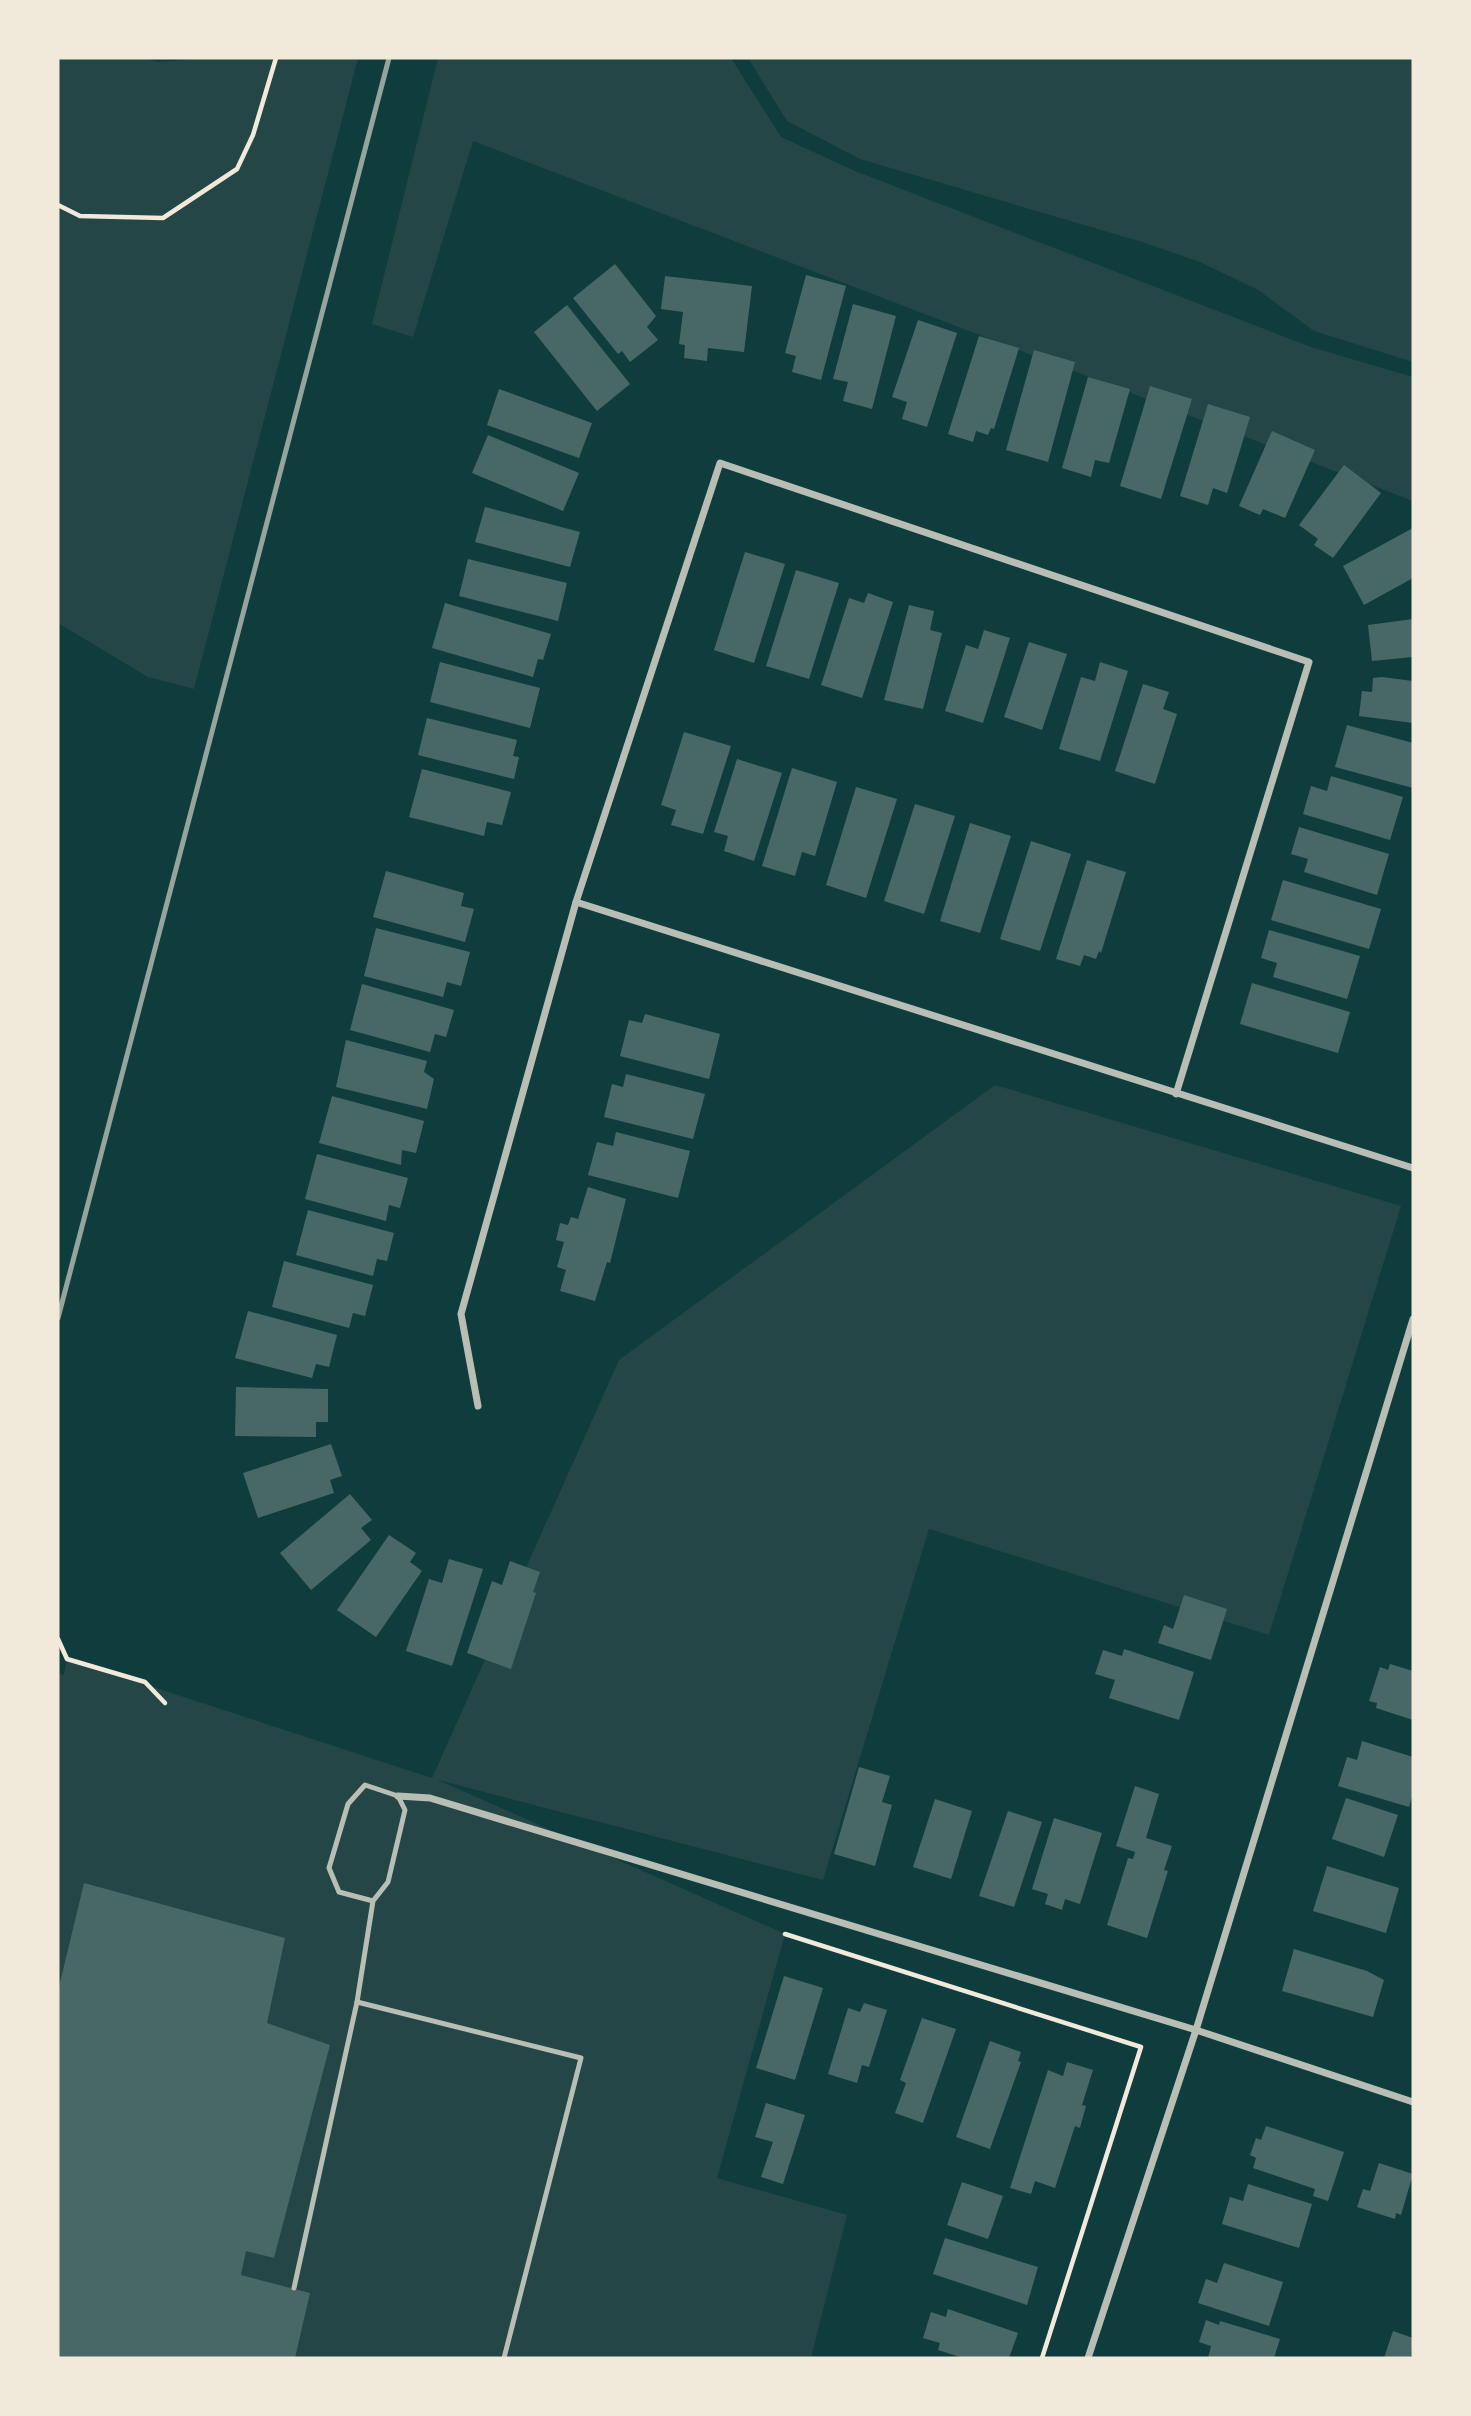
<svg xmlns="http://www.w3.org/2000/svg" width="1471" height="2416" font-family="Inter,sans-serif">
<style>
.green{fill:#244646}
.building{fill:#486865}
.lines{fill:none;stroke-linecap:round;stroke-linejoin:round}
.path{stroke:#f1e9da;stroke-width:4.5}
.service{stroke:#b8beb3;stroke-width:5}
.minor{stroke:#b8beb3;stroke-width:7}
.rail{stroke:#97a49c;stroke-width:5}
</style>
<rect width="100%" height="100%" fill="#0f3d3e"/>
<g class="green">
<path d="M 58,58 L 143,58 L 159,62 L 207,58 L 358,58 L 194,689 L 148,677 L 58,623 Z"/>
<path d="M 438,58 L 731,58 L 781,137 L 855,171 L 1311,347 L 1413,377 L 1413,501 L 473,141 L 413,337 L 372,324 Z"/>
<path d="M 748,58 L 1413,58 L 1413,362 L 1314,331 L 1258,290 L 1200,262 L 1142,242 L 860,159 L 787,121 Z"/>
<path d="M 995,1085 L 1401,1206 L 1269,1635 L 929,1529 L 823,1880 L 438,1780 L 785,1934 L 717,2178 L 847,2215 L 811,2358 L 58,2358 L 58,1673 L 64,1675 L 67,1659 L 432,1778 L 619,1360 Z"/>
</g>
<g class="building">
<path d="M 615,264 L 656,316 L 647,327 L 658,340 L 630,362 L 622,351 L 618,354 L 573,298 Z"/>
<path d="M 806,275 L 846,286 L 821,380 L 792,372 L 796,356 L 785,353 Z"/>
<path d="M 665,276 L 752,286 L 744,352 L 708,348 L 707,361 L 684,358 L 685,345 L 679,344 L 683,312 L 661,309 Z"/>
<path d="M 853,304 L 896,316 L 872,409 L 843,401 L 848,382 L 833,379 Z"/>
<path d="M 567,305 L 630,384 L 597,411 L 534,332 Z"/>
<path d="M 918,320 L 957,333 L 927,427 L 902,419 L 907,402 L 892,397 Z"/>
<path d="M 979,336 L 1019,348 L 994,429 L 991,428 L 988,435 L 976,431 L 973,442 L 948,434 Z"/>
<path d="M 1034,350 L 1075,362 L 1048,462 L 1006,450 Z"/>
<path d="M 1088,377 L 1130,389 L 1109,463 L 1095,460 L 1091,477 L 1062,468 Z"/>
<path d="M 1150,386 L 1192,399 L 1161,499 L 1120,486 Z"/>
<path d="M 499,389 L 592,423 L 579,458 L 487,425 Z"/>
<path d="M 1208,404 L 1250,417 L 1227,493 L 1213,488 L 1208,505 L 1180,496 Z"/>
<path d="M 1272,431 L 1315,450 L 1285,518 L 1263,509 L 1260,515 L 1239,506 Z"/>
<path d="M 488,435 L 579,473 L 563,511 L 472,473 Z"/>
<path d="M 1344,465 L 1381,493 L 1333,558 L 1314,545 L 1318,539 L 1299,525 Z"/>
<path d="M 485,507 L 580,532 L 570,567 L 475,542 Z"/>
<path d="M 1413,528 L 1413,578 L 1364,605 L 1343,566 Z"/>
<path d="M 745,552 L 785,564 L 754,663 L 714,650 Z"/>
<path d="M 468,559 L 567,583 L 558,621 L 459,596 Z"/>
<path d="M 796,570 L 839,583 L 809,679 L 766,666 Z"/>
<path d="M 868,593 L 893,602 L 862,698 L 821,685 L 849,598 L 864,603 Z"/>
<path d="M 445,603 L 551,634 L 543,660 L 538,659 L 533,677 L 432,648 Z"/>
<path d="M 909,605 L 934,611 L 930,630 L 942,633 L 923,709 L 884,700 Z"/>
<path d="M 1413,619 L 1413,657 L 1372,661 L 1368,625 Z"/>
<path d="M 984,630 L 1010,638 L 983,723 L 945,711 L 966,645 L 978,649 Z"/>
<path d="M 1029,642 L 1067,654 L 1042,730 L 1004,717 Z"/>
<path d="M 440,662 L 540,688 L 530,728 L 430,702 Z"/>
<path d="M 1100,662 L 1128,671 L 1100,761 L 1059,749 L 1081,677 L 1095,681 Z"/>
<path d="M 1382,677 L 1413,681 L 1413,723 L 1359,716 L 1362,691 L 1372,692 L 1373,678 Z"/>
<path d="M 1143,684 L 1169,692 L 1163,709 L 1177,714 L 1155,784 L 1115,771 Z"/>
<path d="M 427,718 L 517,740 L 513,756 L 519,757 L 514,779 L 418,755 Z"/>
<path d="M 1347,725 L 1413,743 L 1413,788 L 1335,767 Z"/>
<path d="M 684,732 L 731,746 L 703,834 L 671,825 L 676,810 L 661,805 Z"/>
<path d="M 737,759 L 782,773 L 754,861 L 724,851 L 728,836 L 714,832 Z"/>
<path d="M 792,768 L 837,782 L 815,856 L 802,852 L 795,876 L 762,866 Z"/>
<path d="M 422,769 L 511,792 L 502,825 L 487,822 L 484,836 L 409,817 Z"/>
<path d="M 1331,776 L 1403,797 L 1390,840 L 1303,814 L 1311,786 L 1327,791 Z"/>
<path d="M 856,787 L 897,799 L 866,898 L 826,885 Z"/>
<path d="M 915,804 L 955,816 L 924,914 L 884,901 Z"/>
<path d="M 970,823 L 1011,836 L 980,933 L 940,921 Z"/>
<path d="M 1299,827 L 1389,854 L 1377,895 L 1304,872 L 1308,859 L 1291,854 Z"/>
<path d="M 1031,841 L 1071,854 L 1040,951 L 1000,939 Z"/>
<path d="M 1087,860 L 1126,872 L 1101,953 L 1099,951 L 1096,959 L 1084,955 L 1080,966 L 1056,959 Z"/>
<path d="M 386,871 L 464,893 L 461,906 L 474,909 L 465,942 L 373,917 Z"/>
<path d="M 1283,880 L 1381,909 L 1369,949 L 1271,920 Z"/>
<path d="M 376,928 L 470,952 L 461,986 L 447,982 L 443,997 L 364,976 Z"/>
<path d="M 1269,930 L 1360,956 L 1347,999 L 1273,977 L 1277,963 L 1261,958 Z"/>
<path d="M 1252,983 L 1350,1012 L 1338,1053 L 1240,1024 Z"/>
<path d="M 362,984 L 454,1010 L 446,1037 L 435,1034 L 430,1052 L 350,1030 Z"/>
<path d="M 645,1014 L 720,1034 L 709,1079 L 620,1056 L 629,1020 L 642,1023 Z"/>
<path d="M 346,1040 L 427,1061 L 424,1072 L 434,1079 L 427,1109 L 336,1087 Z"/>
<path d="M 626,1074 L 705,1094 L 693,1139 L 604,1117 L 612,1084 L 623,1087 Z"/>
<path d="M 332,1096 L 424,1121 L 416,1153 L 402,1150 L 401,1165 L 319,1143 Z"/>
<path d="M 616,1132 L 690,1151 L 678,1198 L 588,1175 L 597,1142 L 613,1146 Z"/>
<path d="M 317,1154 L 408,1178 L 400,1208 L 389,1205 L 386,1221 L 305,1199 Z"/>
<path d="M 588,1187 L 626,1199 L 610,1263 L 607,1262 L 595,1301 L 560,1291 L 566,1270 L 557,1267 L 564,1242 L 556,1240 L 560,1223 L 568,1225 L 571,1217 L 578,1219 Z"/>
<path d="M 308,1210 L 394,1233 L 387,1261 L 377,1259 L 373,1276 L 296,1255 Z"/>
<path d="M 284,1261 L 373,1285 L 365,1316 L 353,1313 L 349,1328 L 272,1307 Z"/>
<path d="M 248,1311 L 337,1335 L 329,1367 L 316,1364 L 312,1378 L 235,1358 Z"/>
<path d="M 236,1387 L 328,1389 L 328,1422 L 316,1422 L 316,1437 L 235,1436 Z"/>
<path d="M 331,1444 L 342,1476 L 330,1480 L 334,1493 L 258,1518 L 243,1473 Z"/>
<path d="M 350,1494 L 372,1520 L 361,1528 L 371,1540 L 311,1590 L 280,1553 Z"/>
<path d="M 389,1535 L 416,1553 L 410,1562 L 422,1571 L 376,1637 L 337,1610 Z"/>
<path d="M 449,1559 L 483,1569 L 452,1666 L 406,1651 L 429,1579 L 442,1583 Z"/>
<path d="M 510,1561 L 540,1572 L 533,1592 L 536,1593 L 511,1669 L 467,1653 L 492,1581 L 502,1585 Z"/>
<path d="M 1184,1595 L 1227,1609 L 1211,1660 L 1158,1643 L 1164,1625 L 1173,1629 Z"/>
<path d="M 1124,1649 L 1194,1672 L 1179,1720 L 1109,1698 L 1115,1680 L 1095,1674 L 1103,1650 L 1122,1656 Z"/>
<path d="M 1390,1664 L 1413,1671 L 1413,1720 L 1376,1708 L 1377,1703 L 1369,1701 L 1380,1667 L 1388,1670 Z"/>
<path d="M 1362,1741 L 1413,1757 L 1413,1793 L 1409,1807 L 1338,1786 L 1347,1757 L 1357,1760 Z"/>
<path d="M 859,1767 L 890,1776 L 882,1802 L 892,1805 L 875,1866 L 834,1854 Z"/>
<path d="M 1135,1786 L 1159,1794 L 1146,1838 L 1172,1846 L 1164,1870 L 1168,1871 L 1147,1938 L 1107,1925 L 1128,1858 L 1133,1859 L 1135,1852 L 1116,1846 Z"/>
<path d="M 1346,1798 L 1398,1815 L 1384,1857 L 1332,1839 Z"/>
<path d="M 935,1799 L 972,1811 L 951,1879 L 913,1867 Z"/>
<path d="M 1008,1811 L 1042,1822 L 1014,1907 L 979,1896 Z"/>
<path d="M 1054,1818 L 1102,1833 L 1080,1904 L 1065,1899 L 1062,1910 L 1045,1904 L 1048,1894 L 1032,1889 Z"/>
<path d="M 1327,1866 L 1399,1888 L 1386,1933 L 1313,1911 Z"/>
<path d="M 84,1883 L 285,1938 L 267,2023 L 330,2045 L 274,2258 L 246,2251 L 241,2275 L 310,2293 L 295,2358 L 58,2358 L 58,1991 Z"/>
<path d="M 1294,1949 L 1367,1971 L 1384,1980 L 1373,2017 L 1282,1991 Z"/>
<path d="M 784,1976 L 823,1988 L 795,2080 L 756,2068 Z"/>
<path d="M 864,2003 L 887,2010 L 869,2067 L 862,2065 L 857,2083 L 828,2074 L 848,2008 L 860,2012 Z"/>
<path d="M 922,2018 L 956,2029 L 923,2123 L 895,2113 L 906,2083 L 900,2080 Z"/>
<path d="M 990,2041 L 1021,2052 L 1018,2061 L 1021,2062 L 990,2149 L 956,2137 Z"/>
<path d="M 1067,2062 L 1093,2070 L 1082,2105 L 1086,2106 L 1080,2128 L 1075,2126 L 1055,2188 L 1035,2181 L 1031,2194 L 1010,2188 L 1048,2070 L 1063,2076 Z"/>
<path d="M 766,2103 L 805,2115 L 783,2184 L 761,2177 L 773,2142 L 755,2137 Z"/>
<path d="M 1266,2126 L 1344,2152 L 1328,2201 L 1313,2196 L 1315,2189 L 1253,2168 L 1256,2158 L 1250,2155 L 1256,2138 L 1261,2140 Z"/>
<path d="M 1379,2163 L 1413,2174 L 1401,2215 L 1396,2213 L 1395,2219 L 1357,2207 L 1363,2189 L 1370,2191 Z"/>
<path d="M 962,2182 L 1003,2196 L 988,2239 L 947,2225 Z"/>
<path d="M 1248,2184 L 1312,2204 L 1299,2248 L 1222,2224 L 1230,2197 L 1243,2201 Z"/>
<path d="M 945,2238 L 1038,2267 L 1027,2305 L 933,2274 Z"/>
<path d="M 1224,2263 L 1283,2282 L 1269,2326 L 1198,2303 L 1206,2279 L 1217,2283 Z"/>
<path d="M 948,2309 L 1018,2333 L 1009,2358 L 963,2358 L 938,2350 L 940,2343 L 923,2338 L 931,2312 L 946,2317 Z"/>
<path d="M 1206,2320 L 1219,2325 L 1220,2321 L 1280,2339 L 1274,2358 L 1208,2358 L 1211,2346 L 1199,2342 Z"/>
<path d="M 1393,2331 L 1413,2338 L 1411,2358 L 1384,2358 Z"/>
</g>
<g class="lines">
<g class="path">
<path d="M 58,205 L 80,216 L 163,218 L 237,169 L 253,135 L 276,58"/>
<path d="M 58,1639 L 67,1659 L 145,1682 L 165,1703"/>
<path d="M 785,1934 L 1141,2047 L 1042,2358"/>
</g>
<g class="service">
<path d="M 357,2002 L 373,1901 L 388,1882 L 405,1810 L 398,1796 L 365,1785 L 348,1804 L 329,1868 L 339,1892 L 373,1901"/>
<path d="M 294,2288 L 357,2002 L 581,2058 L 504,2358"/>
</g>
<g class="minor">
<path d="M 576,902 L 1413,1168"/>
<path d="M 478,1406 L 461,1314 L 576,902 L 720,463 L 1309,662 L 1176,1094"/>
<path d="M 398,1796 L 430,1798 L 1196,2030 L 1413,2102"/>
<path d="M 1088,2358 L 1196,2030 L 1413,1319"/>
</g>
<path class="rail" d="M 58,1318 L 389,58"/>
</g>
<rect width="1471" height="2416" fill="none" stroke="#f1e9da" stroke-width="119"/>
</svg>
